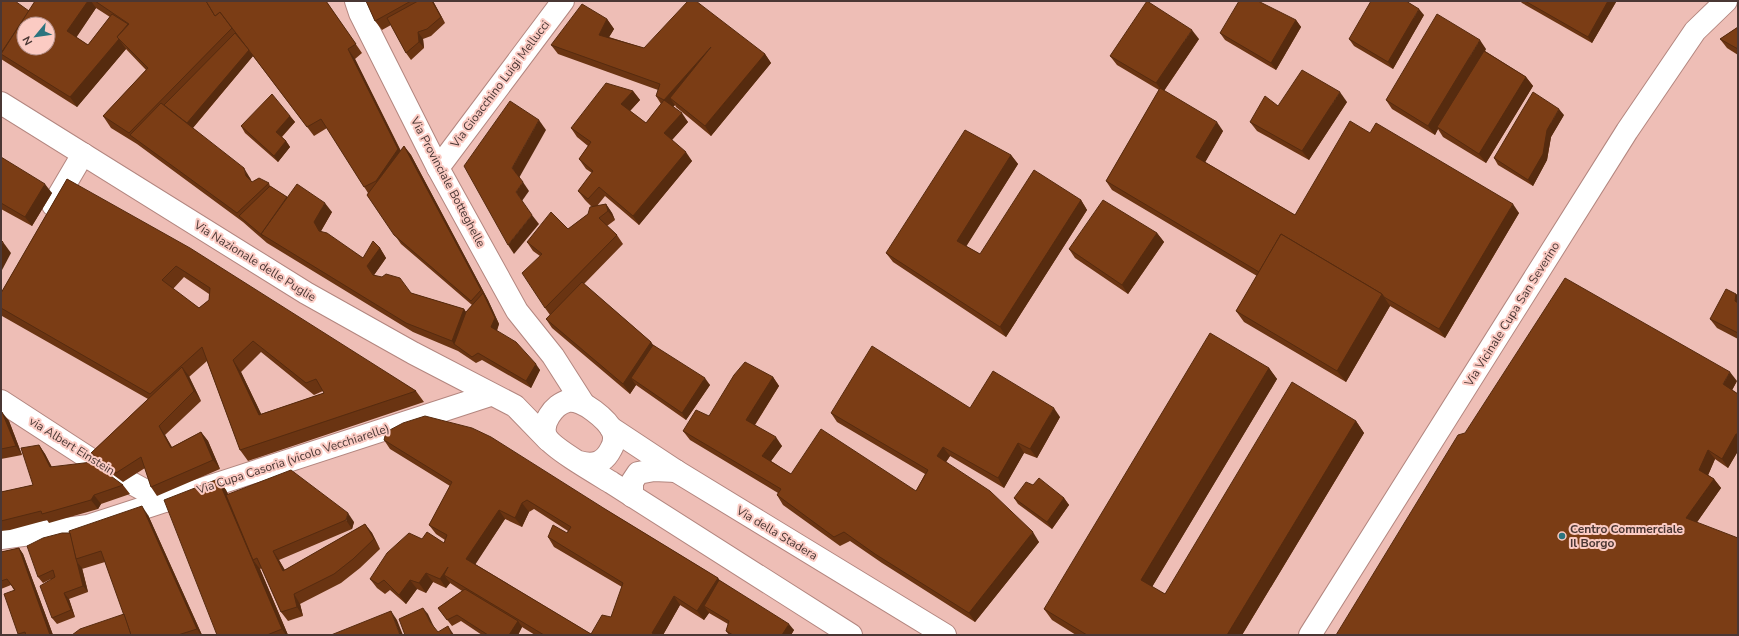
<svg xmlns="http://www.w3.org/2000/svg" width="1739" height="636" font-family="'Nunito Sans',sans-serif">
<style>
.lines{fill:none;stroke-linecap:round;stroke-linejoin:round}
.minor-casing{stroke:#b3867f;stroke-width:24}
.major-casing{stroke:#b3867f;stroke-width:24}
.minor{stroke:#fff;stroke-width:22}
.major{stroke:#fff;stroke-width:22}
.wall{fill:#6a3412;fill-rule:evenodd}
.shaded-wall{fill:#562b0f}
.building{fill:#7b3d15;stroke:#562b0f;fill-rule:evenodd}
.poi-dot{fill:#2c747f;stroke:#fbcbc3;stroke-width:1.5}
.labels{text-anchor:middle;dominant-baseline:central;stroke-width:4;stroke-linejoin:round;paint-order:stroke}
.street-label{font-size:12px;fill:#4a3734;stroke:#fbcbc3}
.poi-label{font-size:12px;font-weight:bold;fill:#4a3734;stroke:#fbcbc3;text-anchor:start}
</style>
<rect width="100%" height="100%" fill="#eebeb6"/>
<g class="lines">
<g class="minor-casing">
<g id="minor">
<path d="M 356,1 L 360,13 L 438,168 L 517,311 L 553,356 L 583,403"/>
<path d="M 438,168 L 563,1"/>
<path d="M 53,205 L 83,154"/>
<path d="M 1,401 L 104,468 L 164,501"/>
<path d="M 1,538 L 88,526 L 490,395"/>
<path d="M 1310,635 L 1627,131 L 1695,31 L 1726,1"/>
</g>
</g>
<g class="major-casing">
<g id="major">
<path d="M 1,103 L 306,293 L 413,353 L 515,406 L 548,440"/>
<path d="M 611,428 L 676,471 L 945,635"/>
<path d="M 579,462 C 594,466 604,463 611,449 C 614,444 615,438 613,432 C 608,420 582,398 568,401 C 554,404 539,425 547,438 C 554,449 599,475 612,483 C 691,534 771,584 851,635"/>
<path d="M 632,496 L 632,482 L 638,473 L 654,470 L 676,471"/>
</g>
</g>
<use href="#minor" class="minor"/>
<use href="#major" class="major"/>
</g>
<g class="wall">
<path d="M 1,1 L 29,11 L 35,1 L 326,1 L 362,53 L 355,59 L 401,151 L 404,146 L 411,155 L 488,300 L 499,324 L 497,331 L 540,370 L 531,388 L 482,360 L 476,363 L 458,351 L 413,332 L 267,243 L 243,222 L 137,144 L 111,128 L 103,116 L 146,70 L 126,49 L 77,107 L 1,59 ZM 96,8 L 110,17 L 88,45 L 76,37 ZM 253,56 L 314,136 L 327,128 L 368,193 L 367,195 L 401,244 L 472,305 L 466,312 L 464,309 L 411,293 L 374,275 L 386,258 L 380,248 L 363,258 L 321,232 L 321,231 L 332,212 L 287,197 L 270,186 L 269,183 L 252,182 L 250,178 L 193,128 Z"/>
<path d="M 366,1 L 433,1 L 445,23 L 431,36 L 423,39 L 424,48 L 411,60 L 406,53 L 391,25 L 382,30 L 375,21 Z"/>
<path d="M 1520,1 L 1615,1 L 1616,2 L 1592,43 L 1522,3 Z"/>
<path d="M 1424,15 L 1393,69 L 1354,46 L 1349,39 Z"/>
<path d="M 607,19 L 614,29 L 609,37 L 644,48 L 765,54 L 771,63 L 711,136 L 676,107 L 675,105 L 673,107 L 688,122 L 672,140 L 692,161 L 639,225 L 605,196 L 597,206 L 606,204 L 612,213 L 615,220 L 607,226 L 617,235 L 623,244 L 584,284 L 651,342 L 653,345 L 710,385 L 686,420 L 636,385 L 630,394 L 552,328 L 546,319 L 550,315 L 545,308 L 540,256 L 533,251 L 527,242 L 568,229 L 588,214 L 592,207 L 585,200 L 578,191 L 592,173 L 586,169 L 579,159 L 588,146 L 577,137 L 571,128 L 633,91 L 640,100 L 630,111 L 646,123 L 661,104 L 656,96 L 658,90 L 558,54 L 551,45 Z"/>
<path d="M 1296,20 L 1301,27 L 1276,70 L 1225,40 L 1220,33 Z"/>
<path d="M 1738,27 L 1738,55 L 1727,48 L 1720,39 Z"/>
<path d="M 1199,39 L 1164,91 L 1223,131 L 1205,162 L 1295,215 L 1370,133 L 1519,213 L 1445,338 L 1390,306 L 1346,382 L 1244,322 L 1236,311 L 1257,276 L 1112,190 L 1106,181 L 1159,90 L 1117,65 L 1110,56 Z"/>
<path d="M 1486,49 L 1485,51 L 1526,77 L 1533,86 L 1486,163 L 1443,137 L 1438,129 L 1435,135 L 1392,109 L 1386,100 Z"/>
<path d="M 1347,102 L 1309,160 L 1257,131 L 1250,122 Z"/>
<path d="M 1564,115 L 1551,137 L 1547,160 L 1533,186 L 1498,165 L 1494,158 Z"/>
<path d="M 290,116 L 295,122 L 282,137 L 286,141 L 290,147 L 278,162 L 245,133 L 241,126 Z"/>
<path d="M 1011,155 L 1018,164 L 966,246 L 980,254 L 1081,200 L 1087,210 L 1006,337 L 893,262 L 886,253 Z"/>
<path d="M 1,157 L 52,193 L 32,226 L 1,209 Z"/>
<path d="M 67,179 L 416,391 L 424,402 L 248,461 L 240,450 L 207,361 L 189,377 L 201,401 L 165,435 L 172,447 L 201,432 L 208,441 L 220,469 L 157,496 L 151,487 L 145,468 L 123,482 L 97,463 L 91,453 L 148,399 L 2,316 L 1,314 L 1,293 ZM 184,277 L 209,294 L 209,300 L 199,308 L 173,289 ZM 261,352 L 314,395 L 323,391 L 324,393 L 261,414 L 241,372 Z"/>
<path d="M 1157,233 L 1164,242 L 1128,294 L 1075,258 L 1069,249 Z"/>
<path d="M 1736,294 L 1738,296 L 1738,339 L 1717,328 L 1710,319 Z"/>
<path d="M 1269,368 L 1277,379 L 1152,587 L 1165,594 L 1356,421 L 1364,433 L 1242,635 L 1076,635 L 1052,620 L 1044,609 Z"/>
<path d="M 773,377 L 779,386 L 755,425 L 782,446 L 771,461 L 791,474 L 916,491 L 925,474 L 837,422 L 831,413 L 970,408 L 1060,417 L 1037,458 L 1024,453 L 1004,488 L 950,456 L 946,462 L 1039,542 L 975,622 L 882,563 L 850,541 L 840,546 L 783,505 L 777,495 L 778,493 L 690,440 L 683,431 Z"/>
<path d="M 1737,381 L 1732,390 L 1738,394 L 1738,451 L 1728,468 L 1715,459 L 1708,475 L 1714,479 L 1721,488 L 1697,522 L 1336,635 Z"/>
<path d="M 1,412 L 9,421 L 22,455 L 1,459 Z"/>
<path d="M 384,440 L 605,509 L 718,578 L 719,580 L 794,630 L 791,635 L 729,635 L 726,631 L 728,624 L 709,613 L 704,620 L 680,605 L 663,635 L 535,635 L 522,627 L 518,635 L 482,635 L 461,621 L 452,626 L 438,608 L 462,591 L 450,583 L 446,588 L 433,582 L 426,593 L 417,589 L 406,604 L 390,590 L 385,594 L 377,588 L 370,579 L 422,539 L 444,543 L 445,540 L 436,534 L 429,525 L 450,486 L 390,449 ZM 534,509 L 568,531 L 567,533 L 548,537 L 554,547 L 622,587 L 611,617 L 591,634 L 475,564 L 505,519 L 522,527 L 529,512 Z"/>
<path d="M 39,445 L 45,454 L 52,467 L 123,485 L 130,494 L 101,504 L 98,509 L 49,523 L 47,520 L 10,530 L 1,531 L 1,492 L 33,485 Z"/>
<path d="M 218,479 L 226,490 L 228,494 L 354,522 L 352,529 L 279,560 L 285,570 L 365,524 L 372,533 L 380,549 L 360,568 L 341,583 L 300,604 L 303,616 L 288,621 L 281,612 L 262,568 L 260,569 L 288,635 L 217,635 Z"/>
<path d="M 1033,485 L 1064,498 L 1069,505 L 1052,529 L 1018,504 L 1014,498 Z"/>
<path d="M 148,515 L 202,635 L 72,635 L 124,614 L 105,562 L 82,569 L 82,568 L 88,592 L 69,599 L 75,617 L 57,624 L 52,618 L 51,579 L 43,583 L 38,577 L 70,533 Z"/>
<path d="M 19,548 L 23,554 L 53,635 L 18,635 L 18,634 L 14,590 L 11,585 L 1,589 L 1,552 Z"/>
</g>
<g class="shaded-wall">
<path d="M 88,1 L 91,1 L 96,8 L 74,41 L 67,31 Z"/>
<path d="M 432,1 L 433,1 L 445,23 L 441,17 Z"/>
<path d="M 1608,1 L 1615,1 L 1616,2 L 1592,43 L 1588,37 Z"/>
<path d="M 1419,9 L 1424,15 L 1393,69 L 1388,62 Z"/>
<path d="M 607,19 L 614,29 L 605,44 L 599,35 Z"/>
<path d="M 1296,20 L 1301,27 L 1276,70 L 1271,63 Z"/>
<path d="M 1192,30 L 1199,39 L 1163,92 L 1156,83 Z"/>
<path d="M 418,32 L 423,39 L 424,48 L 419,42 Z"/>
<path d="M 119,39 L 126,49 L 77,107 L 70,97 Z"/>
<path d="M 1480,40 L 1486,49 L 1439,129 L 1437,127 L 1438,129 L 1435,135 L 1428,126 Z"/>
<path d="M 711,47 L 670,98 L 675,105 L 671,109 L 664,100 Z"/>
<path d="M 348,49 L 355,59 L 404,158 L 382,190 L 376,181 Z"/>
<path d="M 248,50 L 253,56 L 190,131 L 186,124 Z"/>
<path d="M 765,54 L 771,63 L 711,136 L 705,126 Z"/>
<path d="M 1526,77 L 1533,86 L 1486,163 L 1479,154 Z"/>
<path d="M 633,91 L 640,100 L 628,113 L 621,104 Z"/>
<path d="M 1340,92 L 1347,102 L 1309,160 L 1302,151 Z"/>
<path d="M 1559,109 L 1564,115 L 1551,137 L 1547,160 L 1533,186 L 1528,180 L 1547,130 Z"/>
<path d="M 682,113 L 688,122 L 670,142 L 664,133 Z"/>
<path d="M 290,116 L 295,122 L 280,138 L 276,132 Z"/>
<path d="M 539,120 L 546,130 L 519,178 L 512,168 Z"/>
<path d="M 1217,122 L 1223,131 L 1203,166 L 1196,157 Z"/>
<path d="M 286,141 L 290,147 L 278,162 L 274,156 Z"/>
<path d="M 404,146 L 411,155 L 488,300 L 499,324 L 495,334 L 491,327 L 483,293 Z"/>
<path d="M 686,152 L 692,161 L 639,225 L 633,216 Z"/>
<path d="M 1011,155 L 1018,164 L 964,250 L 957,241 Z"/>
<path d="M 244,168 L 250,178 L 253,186 L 246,176 Z"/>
<path d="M 523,182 L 529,191 L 522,201 L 516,192 Z"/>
<path d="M 45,184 L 52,193 L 32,226 L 25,217 Z"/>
<path d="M 1081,200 L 1087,210 L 1006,337 L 1000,327 Z"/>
<path d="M 325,203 L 332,212 L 321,231 L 326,240 L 319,231 L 314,222 Z"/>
<path d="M 606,204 L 612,213 L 615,220 L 608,211 Z"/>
<path d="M 1513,204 L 1519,213 L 1445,338 L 1439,329 Z"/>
<path d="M 532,215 L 539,224 L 514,254 L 508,245 Z"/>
<path d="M 1157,233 L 1164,242 L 1128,294 L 1122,285 Z"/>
<path d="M 3,242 L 11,253 L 1,272 L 1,246 Z"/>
<path d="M 380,248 L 386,258 L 374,275 L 367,266 Z"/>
<path d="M 1382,294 L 1390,306 L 1346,382 L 1337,371 Z"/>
<path d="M 1736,294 L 1738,296 L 1738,305 L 1735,301 Z"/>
<path d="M 464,309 L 470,318 L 454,344 L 452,341 Z"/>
<path d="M 651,342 L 658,352 L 631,378 L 636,385 L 630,394 L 623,384 Z"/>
<path d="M 233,360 L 241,372 L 267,426 L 259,415 Z"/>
<path d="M 536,364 L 540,370 L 531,388 L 526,381 Z"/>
<path d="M 182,367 L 189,376 L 201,401 L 194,391 Z"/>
<path d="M 1269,368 L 1277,379 L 1149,592 L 1141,580 Z"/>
<path d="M 1730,372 L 1737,381 L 1730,394 L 1723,384 Z"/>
<path d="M 773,377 L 779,386 L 752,429 L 746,420 Z"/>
<path d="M 705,378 L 710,385 L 686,420 L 682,413 Z"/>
<path d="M 1054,408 L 1060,417 L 1037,458 L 1030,449 Z"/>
<path d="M 2,412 L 9,421 L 22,455 L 16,446 Z"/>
<path d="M 1356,421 L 1364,433 L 1242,635 L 1227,635 Z"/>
<path d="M 159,426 L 165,435 L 177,457 L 171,448 Z"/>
<path d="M 201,432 L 208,441 L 220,469 L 213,460 Z"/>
<path d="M 1736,434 L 1738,436 L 1738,451 L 1728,468 L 1722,459 Z"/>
<path d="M 776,437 L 782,446 L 768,465 L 762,456 Z"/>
<path d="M 1018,443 L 1024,453 L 1004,488 L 998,478 Z"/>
<path d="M 39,445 L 45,454 L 56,476 L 50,467 Z"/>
<path d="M 943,447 L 950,456 L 944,465 L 937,456 Z"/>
<path d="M 1708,450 L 1715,459 L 1706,480 L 1699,470 Z"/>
<path d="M 218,479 L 226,490 L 255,559 L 253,560 L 260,569 L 288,635 L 286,635 L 282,629 Z"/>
<path d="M 1714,479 L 1721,488 L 1693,528 L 1686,518 Z"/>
<path d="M 94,495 L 101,504 L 98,509 L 91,500 Z"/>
<path d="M 1064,498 L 1069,505 L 1052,529 L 1047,522 Z"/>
<path d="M 522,503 L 529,512 L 522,527 L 515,518 Z"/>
<path d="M 142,506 L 148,515 L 202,635 L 201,635 L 197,629 Z"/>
<path d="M 499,510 L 505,519 L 473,568 L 466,559 Z"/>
<path d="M 348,513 L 354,522 L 352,529 L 346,520 Z"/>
<path d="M 365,524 L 372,533 L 380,549 Z"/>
<path d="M 1033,532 L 1039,542 L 975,622 L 969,613 Z"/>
<path d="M 19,548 L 23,554 L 53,635 L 50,635 Z"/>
<path d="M 273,551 L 279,560 L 290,580 L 283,571 Z"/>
<path d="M 77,562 L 82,568 L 88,592 L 83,586 Z"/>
<path d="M 448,567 L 444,575 L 450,583 L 446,588 L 440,579 Z"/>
<path d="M 426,573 L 433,582 L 426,593 L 419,583 Z"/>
<path d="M 718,578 L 724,587 L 704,606 L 709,613 L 704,620 L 697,611 Z"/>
<path d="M 410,580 L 417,589 L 406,604 L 399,595 Z"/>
<path d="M 64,593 L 69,599 L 75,617 L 71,610 Z"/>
<path d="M 294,594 L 300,604 L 303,616 L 297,607 Z"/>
<path d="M 674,596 L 680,605 L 663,635 L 654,635 L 652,633 Z"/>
<path d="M 423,608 L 428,614 L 435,629 L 430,622 Z"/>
<path d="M 391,611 L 397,620 L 403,635 L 400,635 Z"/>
<path d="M 518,621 L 522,627 L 518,635 L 509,635 Z"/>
<path d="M 789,624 L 794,630 L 791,635 L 782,635 Z"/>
<path d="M 448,626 L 454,635 L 452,635 Z"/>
</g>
<g class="building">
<path d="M 1,1 L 15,1 L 29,11 L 1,53 Z"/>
<path d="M 35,1 L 88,1 L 67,31 L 88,45 L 112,14 L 128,24 L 117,37 L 119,39 L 70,97 L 1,54 ZM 24,24 L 48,24 L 48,48 L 24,48 Z"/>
<path d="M 95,1 L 206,1 L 215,16 L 220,12 L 232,28 L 129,133 L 103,116 L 148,68 L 117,37 L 129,24 Z"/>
<path d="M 206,1 L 326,1 L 356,44 L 348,49 L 398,149 L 376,181 L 364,187 L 321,119 L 307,127 L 220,12 L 215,16 Z"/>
<path d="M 366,1 L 411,1 L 375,21 Z"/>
<path d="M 418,1 L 432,1 L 441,17 L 427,29 L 418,32 L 419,42 L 406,53 L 387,18 Z"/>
<path d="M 688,1 L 696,1 L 765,54 L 705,126 L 670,98 L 711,47 L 664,100 L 656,96 L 660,84 L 551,45 L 582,4 L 607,19 L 599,35 L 644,48 Z"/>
<path d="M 1147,1 L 1192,30 L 1156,83 L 1110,56 Z"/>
<path d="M 1239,1 L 1258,1 L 1296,20 L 1271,63 L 1220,33 Z"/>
<path d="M 1371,1 L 1406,1 L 1419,9 L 1388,62 L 1349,39 Z"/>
<path d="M 1525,1 L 1608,1 L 1588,37 Z"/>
<path d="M 1437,14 L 1480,40 L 1428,126 L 1386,100 Z"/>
<path d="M 1738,27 L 1738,49 L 1720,39 Z"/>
<path d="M 235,33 L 249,50 L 187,123 L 164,105 Z"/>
<path d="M 1484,51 L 1526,77 L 1479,154 L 1437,127 Z"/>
<path d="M 1302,70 L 1340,92 L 1302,151 L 1250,122 L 1265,96 L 1278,106 Z"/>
<path d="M 606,83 L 633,91 L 621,104 L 646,123 L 664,100 L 682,113 L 664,133 L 686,152 L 633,216 L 599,187 L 588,199 L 578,191 L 593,171 L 579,159 L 591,142 L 571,128 Z"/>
<path d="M 1160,88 L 1217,122 L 1196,157 L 1295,215 L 1350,121 L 1370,133 L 1376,123 L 1513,204 L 1439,329 L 1384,297 L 1382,294 L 1281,234 L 1259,272 L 1106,181 Z"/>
<path d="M 1533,92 L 1559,109 L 1547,130 L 1543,154 L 1528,180 L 1494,158 Z"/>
<path d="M 272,94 L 290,116 L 276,132 L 286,141 L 274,156 L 241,126 Z"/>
<path d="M 510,101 L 539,120 L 512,168 L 523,182 L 516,192 L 532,215 L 508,245 L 464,166 Z"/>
<path d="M 161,103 L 244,168 L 246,176 L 252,182 L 259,178 L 269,183 L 237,213 L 130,135 Z"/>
<path d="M 965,130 L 1011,155 L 957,241 L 980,254 L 1034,170 L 1081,200 L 1000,327 L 886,253 Z"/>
<path d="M 404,146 L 481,290 L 471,301 L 394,235 L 367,195 Z"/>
<path d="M 1,157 L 45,184 L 25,217 L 1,203 Z"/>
<path d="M 67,179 L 190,248 L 416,391 L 240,450 L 202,347 L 150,394 L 1,308 L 1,293 ZM 176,266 L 210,288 L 209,300 L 199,308 L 162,280 ZM 253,341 L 306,383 L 316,379 L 324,393 L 259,415 L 233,360 Z"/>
<path d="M 297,184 L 325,203 L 314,222 L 319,231 L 327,233 L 363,258 L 373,241 L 380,248 L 367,266 L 373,275 L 382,277 L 386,274 L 400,278 L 411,293 L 464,309 L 452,341 L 406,323 L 261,234 Z"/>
<path d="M 270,186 L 287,197 L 261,234 L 263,236 L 239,216 Z"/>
<path d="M 1103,200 L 1157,233 L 1122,285 L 1069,249 Z"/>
<path d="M 606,204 L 608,211 L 599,218 L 617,235 L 545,308 L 522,273 L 542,254 L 527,242 L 551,212 L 568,229 L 588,214 L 590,207 Z"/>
<path d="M 1281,234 L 1382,294 L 1337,371 L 1236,311 Z"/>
<path d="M 1,240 L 3,242 L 1,246 Z"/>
<path d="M 1565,278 L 1730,372 L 1723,384 L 1738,394 L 1738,434 L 1736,434 L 1722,459 L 1708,450 L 1699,470 L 1714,479 L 1686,518 L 1738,538 L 1738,635 L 1336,635 L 1458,435 L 1465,433 Z"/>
<path d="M 582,282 L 651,342 L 623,384 L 546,319 Z"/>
<path d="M 1726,289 L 1736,294 L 1735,301 L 1738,303 L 1738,333 L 1710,319 Z"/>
<path d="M 483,293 L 495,318 L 491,327 L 516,342 L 536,364 L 526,381 L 478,353 L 472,357 L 454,344 L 466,312 Z"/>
<path d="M 1210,333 L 1269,368 L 1141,580 L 1165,594 L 1292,382 L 1356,421 L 1227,635 L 1087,635 L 1044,609 Z"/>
<path d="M 653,345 L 705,378 L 682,413 L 631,378 Z"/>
<path d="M 872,346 L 970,408 L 993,371 L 1054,408 L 1030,449 L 1018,443 L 998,478 L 943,447 L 937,456 L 990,491 L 1033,532 L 969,613 L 875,554 L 844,532 L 834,537 L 777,495 L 781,489 L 683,431 L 696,410 L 709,416 L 734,375 L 745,362 L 773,377 L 746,420 L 776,437 L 762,456 L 791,474 L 821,429 L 916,491 L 928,470 L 831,413 Z"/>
<path d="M 182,367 L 194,391 L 159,426 L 171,448 L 201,432 L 213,460 L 151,487 L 141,457 L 116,473 L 91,453 Z"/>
<path d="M 1,412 L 2,412 L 16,446 L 1,449 Z"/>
<path d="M 425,416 L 472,428 L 491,437 L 605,509 L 718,578 L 697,611 L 674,596 L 652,633 L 656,635 L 544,635 L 444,575 L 448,567 L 440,579 L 426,573 L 419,583 L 410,580 L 399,595 L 384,580 L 378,584 L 370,579 L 387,553 L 409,533 L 422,539 L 427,532 L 444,543 L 447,535 L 429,525 L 452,482 L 384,440 L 386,432 L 403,423 ZM 527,500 L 571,527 L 567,533 L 553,525 L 548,537 L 623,583 L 611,617 L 602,615 L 591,634 L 466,559 L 499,510 L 515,518 L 522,503 Z"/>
<path d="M 39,445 L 50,467 L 92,462 L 123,485 L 94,495 L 91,500 L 42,514 L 41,511 L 1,521 L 1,492 L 33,485 L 21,448 Z"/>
<path d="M 291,470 L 348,513 L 346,520 L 273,551 L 283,571 L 365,524 L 374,539 L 353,559 L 334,574 L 294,594 L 297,607 L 281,612 L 257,558 L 253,560 L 226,495 Z"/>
<path d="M 1039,478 L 1064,498 L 1047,522 L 1014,498 L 1026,482 L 1033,485 Z"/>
<path d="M 218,479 L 282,629 L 267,635 L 217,635 L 164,500 Z"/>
<path d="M 142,506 L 197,629 L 178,635 L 131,635 L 101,551 L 76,559 L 69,531 Z"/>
<path d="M 62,533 L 70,533 L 76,559 L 77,562 L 83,586 L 64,593 L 71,610 L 52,618 L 40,586 L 55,577 L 53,570 L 38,577 L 27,546 L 43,538 Z"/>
<path d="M 19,548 L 50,635 L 26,635 L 25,632 L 18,634 L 4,594 L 15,590 L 7,579 L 1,581 L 1,552 Z"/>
<path d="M 719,580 L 789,624 L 782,635 L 733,635 L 726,631 L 729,621 L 704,606 Z"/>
<path d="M 465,589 L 518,621 L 509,635 L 488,635 L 457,615 L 447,620 L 438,608 Z"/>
<path d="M 423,608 L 430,622 L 438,632 L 448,626 L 452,635 L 405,635 L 399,619 Z"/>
<path d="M 391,611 L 400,635 L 331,635 Z"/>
<path d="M 124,614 L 131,635 L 72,635 L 80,629 Z"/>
</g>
<circle class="poi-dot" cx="1562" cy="536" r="4"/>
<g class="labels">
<g class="street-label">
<text transform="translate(500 84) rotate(-53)">Via Gioacchino Luigi Mellucci</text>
<text transform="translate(448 182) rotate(62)">Via Provinciale Botteghelle</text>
<text transform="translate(255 261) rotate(32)">Via Nazionale delle Puglie</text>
<text transform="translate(1512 314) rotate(-58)">Via Vicinale Cupa San Severino</text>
<text transform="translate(72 446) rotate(32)">via Albert Einstein</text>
<text transform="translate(293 459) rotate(-18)">Via Cupa Casoria (vicolo Vecchiarelle)</text>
<text transform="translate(777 533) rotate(31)">Via della Stadera</text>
</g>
<g class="poi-label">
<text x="1570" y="529">Centro Commerciale<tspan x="1570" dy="14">Il Borgo</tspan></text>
</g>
</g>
<rect width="1739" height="636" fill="none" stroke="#4a3734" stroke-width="4"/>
<g transform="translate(36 36) rotate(241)"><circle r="19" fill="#fbcbc3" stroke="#b4908a"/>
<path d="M0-3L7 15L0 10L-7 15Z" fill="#2c747f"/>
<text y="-6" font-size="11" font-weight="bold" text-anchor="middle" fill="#4a3734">N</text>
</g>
</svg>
